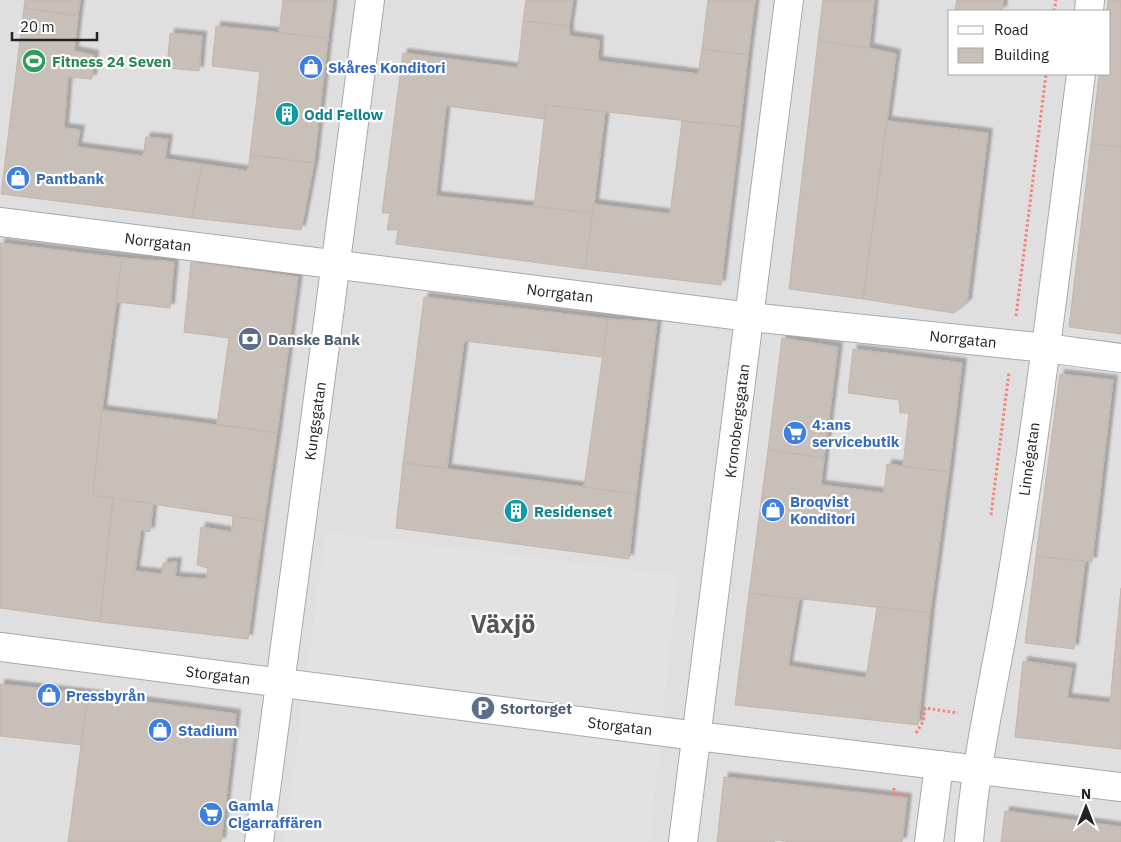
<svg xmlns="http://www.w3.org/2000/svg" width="1121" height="842" font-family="'IBM Plex Sans',sans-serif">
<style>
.residential{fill:#e0dfdf;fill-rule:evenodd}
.parking{fill:#e2e2e2}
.building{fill:#c7bfb8;stroke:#c4b6ab;filter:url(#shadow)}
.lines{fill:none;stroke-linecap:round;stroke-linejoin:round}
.minor-casing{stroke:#a9a9a9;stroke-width:30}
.path{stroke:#fa8072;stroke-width:3;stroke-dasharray:2.5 2.5;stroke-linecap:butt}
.minor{stroke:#fff;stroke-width:28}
.labels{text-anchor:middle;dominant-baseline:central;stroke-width:4.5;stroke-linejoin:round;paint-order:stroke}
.leisure-label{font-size:15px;font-weight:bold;fill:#27864d;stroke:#fff;text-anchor:start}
.shop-label{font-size:15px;font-weight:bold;fill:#366cbe;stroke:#fff;text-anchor:start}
.culture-label{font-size:15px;font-weight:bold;fill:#0d838f;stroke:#fff;text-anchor:start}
.street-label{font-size:15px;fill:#222;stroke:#fff}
.service-label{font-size:15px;font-weight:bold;fill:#4e5e75;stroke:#fff;text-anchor:start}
.town-label{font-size:25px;font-weight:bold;fill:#555;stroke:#fff}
</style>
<defs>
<filter id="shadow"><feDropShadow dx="4.5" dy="-4.5" stdDeviation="1" flood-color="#0004"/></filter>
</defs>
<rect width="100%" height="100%" fill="#f2efe9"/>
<path class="residential" d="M 0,0 L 1121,0 L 1121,842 L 0,842 ZM 950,11 L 1110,11 L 1110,74 L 950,74 Z"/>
<path class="parking" d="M 326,532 L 678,575 L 649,842 L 284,842 Z"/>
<g class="building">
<path d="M 25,0 L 80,0 L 78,16 L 24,8 Z"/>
<path d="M 283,0 L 333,0 L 328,38 L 279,33 Z"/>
<path d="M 526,0 L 573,0 L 569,26 L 523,21 Z"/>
<path d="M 708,0 L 755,0 L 748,55 L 702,49 Z"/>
<path d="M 823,0 L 874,0 L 869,48 L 818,41 Z"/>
<path d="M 957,0 L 1003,0 L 1002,11 L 955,11 Z"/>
<path d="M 1108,0 L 1121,0 L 1121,147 L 1091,144 L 1099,74 L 1110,74 L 1110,11 L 1107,11 Z"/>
<path d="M 24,8 L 78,16 L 74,51 L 94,55 L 92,79 L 68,77 L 64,128 L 80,130 L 77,147 L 143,156 L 146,137 L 168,139 L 165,159 L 202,164 L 192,218 L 1,194 Z"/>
<path d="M 523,21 L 569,26 L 569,36 L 599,40 L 598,61 L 698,74 L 702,49 L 748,55 L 740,127 L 546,105 L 545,119 L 446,106 L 436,196 L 593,213 L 585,269 L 396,244 L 398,230 L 387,230 L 390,213 L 382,213 L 403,53 L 518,68 Z"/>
<path d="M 216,26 L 328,38 L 314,163 L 250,155 L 260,72 L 212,66 Z"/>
<path d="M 170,33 L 202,36 L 199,71 L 167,68 Z"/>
<path d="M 818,41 L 869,48 L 896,54 L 863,299 L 789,289 Z"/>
<path d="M 546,105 L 605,112 L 593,213 L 534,206 Z"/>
<path d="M 682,121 L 740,127 L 721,285 L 585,269 L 594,204 L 670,214 Z"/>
<path d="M 887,121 L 988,133 L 967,303 L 954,313 L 863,299 Z"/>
<path d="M 1091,144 L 1121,147 L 1121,334 L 1069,327 Z"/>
<path d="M 250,155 L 314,163 L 301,230 L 192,218 L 202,164 L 248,171 Z"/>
<path d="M 0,243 L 122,258 L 102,410 L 93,495 L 113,498 L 100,622 L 0,608 Z"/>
<path d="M 122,258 L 174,262 L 170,308 L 116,302 Z"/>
<path d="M 191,262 L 298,277 L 277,433 L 217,424 L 229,338 L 184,332 Z"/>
<path d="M 424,297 L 608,319 L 603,357 L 464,341 L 447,468 L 403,463 Z"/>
<path d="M 608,319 L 657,322 L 636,494 L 584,487 Z"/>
<path d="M 782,338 L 838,347 L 824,458 L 768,450 Z"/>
<path d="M 853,349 L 962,363 L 949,472 L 903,466 L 909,413 L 900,413 L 899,400 L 848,393 Z"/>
<path d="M 1060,374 L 1113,380 L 1092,562 L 1036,556 Z"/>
<path d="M 102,410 L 277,433 L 264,521 L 93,495 Z"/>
<path d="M 768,450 L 824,458 L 821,485 L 884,493 L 887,464 L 949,472 L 930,613 L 749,593 Z"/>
<path d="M 403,463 L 636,494 L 629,559 L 396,528 Z"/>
<path d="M 113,498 L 153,504 L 150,532 L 141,530 L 135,571 L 162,574 L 163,563 L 177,562 L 175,577 L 207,579 L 208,568 L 197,565 L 201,527 L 232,532 L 233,516 L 264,521 L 248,639 L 100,622 Z"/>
<path d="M 1036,556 L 1085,562 L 1074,649 L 1025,643 Z"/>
<path d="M 1121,588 L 1121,661 L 1114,660 Z"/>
<path d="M 749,593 L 799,599 L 788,666 L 866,678 L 877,607 L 930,613 L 918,725 L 735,705 Z"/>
<path d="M 1114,660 L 1121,661 L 1121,749 L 1015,737 L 1023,661 L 1072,668 L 1067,698 L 1110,703 Z"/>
<path d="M 0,684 L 88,694 L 82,745 L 0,736 Z"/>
<path d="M 88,694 L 236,714 L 221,842 L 68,842 Z"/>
<path d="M 724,777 L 907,798 L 902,842 L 791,842 L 775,840 L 775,842 L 717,842 Z"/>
<path d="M 1005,811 L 1121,827 L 1121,842 L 1001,842 Z"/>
</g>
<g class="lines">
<g class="minor-casing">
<g id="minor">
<path d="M 1089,11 L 1090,0"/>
<path d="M 0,222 L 750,317 L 1046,348 L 1121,358"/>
<path d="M 0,647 L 697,736 L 1121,787"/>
<path d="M 259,842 C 295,561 335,281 370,0"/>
<path d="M 683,842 L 789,0"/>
<path d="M 929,842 L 939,765"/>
<path d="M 969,842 C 976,755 997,670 1011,584 C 1039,415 1059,244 1081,74"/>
</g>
</g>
<g class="path">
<path d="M 1054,11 L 1056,0"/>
<path d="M 1016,316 L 1046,74"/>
<path d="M 991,515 L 1009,372"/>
<path d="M 916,733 L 923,722 L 925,708 L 958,713"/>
<path d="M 894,788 L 894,794 L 907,795"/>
</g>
<use href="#minor" class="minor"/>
</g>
<defs>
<g id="stadium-disc" transform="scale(1.25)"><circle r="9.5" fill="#2e9e5b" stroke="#fff"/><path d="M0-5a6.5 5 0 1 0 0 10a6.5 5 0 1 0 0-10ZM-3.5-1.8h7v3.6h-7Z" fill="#fff"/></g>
<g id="shop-disc" transform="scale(1.25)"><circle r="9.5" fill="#3f7fe0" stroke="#fff"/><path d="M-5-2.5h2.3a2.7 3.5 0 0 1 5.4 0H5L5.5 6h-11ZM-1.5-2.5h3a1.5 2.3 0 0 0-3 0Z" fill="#fff"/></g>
<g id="building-disc" transform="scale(1.25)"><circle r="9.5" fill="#0f9aa8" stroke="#fff"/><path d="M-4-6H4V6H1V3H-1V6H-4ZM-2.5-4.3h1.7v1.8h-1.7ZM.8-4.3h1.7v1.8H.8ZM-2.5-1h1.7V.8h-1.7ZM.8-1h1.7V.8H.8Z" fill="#fff"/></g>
<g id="bank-disc" transform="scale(1.25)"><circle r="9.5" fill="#5c6f8a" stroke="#fff"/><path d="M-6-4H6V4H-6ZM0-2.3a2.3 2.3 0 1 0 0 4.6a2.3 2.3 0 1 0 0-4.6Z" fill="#fff"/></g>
<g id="supermarket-disc" transform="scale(1.25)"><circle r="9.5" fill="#3f7fe0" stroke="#fff"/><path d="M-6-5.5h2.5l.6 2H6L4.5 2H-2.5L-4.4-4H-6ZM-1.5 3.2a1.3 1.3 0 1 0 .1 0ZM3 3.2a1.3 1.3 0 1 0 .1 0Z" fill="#fff"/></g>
<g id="parking-disc" transform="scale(1.25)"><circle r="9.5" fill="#5c6f8a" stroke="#fff"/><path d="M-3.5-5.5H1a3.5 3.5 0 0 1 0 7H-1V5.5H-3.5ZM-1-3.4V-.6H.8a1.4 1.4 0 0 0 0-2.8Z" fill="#fff"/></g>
</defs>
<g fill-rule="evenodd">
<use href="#stadium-disc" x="34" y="61"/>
<use href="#shop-disc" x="311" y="67"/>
<use href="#building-disc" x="287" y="114"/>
<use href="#shop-disc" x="18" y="178"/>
<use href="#bank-disc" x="250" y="339"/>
<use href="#supermarket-disc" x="795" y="433"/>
<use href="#shop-disc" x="773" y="510"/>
<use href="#building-disc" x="516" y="511"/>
<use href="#shop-disc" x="49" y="695"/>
<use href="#parking-disc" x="483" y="708"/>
<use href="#shop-disc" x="160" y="730"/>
<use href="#supermarket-disc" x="211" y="814"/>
</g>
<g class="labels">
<g class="leisure-label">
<text x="52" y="61">Fitness 24 Seven</text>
</g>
<g class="shop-label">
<text x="328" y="67">Skåres Konditori</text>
<text x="36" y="178">Pantbank</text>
<text x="812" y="424">4:ans<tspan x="812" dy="17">servicebutik</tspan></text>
<text x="790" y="501">Broqvist<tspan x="790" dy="17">Konditori</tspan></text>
<text x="66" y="695">Pressbyrån</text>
<text x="178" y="730">Stadium</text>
<text x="228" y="805">Gamla<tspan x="228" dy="17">Cigarraffären</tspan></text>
</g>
<g class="culture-label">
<text x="304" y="114">Odd Fellow</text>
<text x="534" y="511">Residenset</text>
</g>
<g class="street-label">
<text transform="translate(158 242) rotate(7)">Norrgatan</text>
<text transform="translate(560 293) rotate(7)">Norrgatan</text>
<text transform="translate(963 339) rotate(6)">Norrgatan</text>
<text transform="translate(315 421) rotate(-82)">Kungsgatan</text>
<text transform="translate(737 421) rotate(-83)">Kronobergsgatan</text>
<text transform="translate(1029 459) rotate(-82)">Linnégatan</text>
<text transform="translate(218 675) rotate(7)">Storgatan</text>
<text transform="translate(620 726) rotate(7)">Storgatan</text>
</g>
<g class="service-label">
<text x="268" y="339">Danske Bank</text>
<text x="500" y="708">Stortorget</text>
</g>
<g class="town-label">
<text x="503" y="623">Växjö</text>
</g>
</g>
<rect x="948" y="10" width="162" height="65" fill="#ffffff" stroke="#a7a7a7"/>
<rect x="958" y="26" width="25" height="8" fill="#ffffff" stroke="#a7a7a7"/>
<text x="994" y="35" font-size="15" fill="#222222">Road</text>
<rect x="958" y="48" width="25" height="15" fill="#c7bfb8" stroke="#a7a7a7"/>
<text x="994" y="60" font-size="15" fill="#222222">Building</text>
<g transform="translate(1086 807)" stroke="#ffffff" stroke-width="4" paint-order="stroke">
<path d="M0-4L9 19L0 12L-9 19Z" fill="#222222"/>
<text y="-8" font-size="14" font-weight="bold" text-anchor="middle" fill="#222222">N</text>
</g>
<path d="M12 32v8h85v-8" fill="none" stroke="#222222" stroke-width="2.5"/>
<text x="20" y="32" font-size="15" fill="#222222" stroke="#ffffff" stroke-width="4" paint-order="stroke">20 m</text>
</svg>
